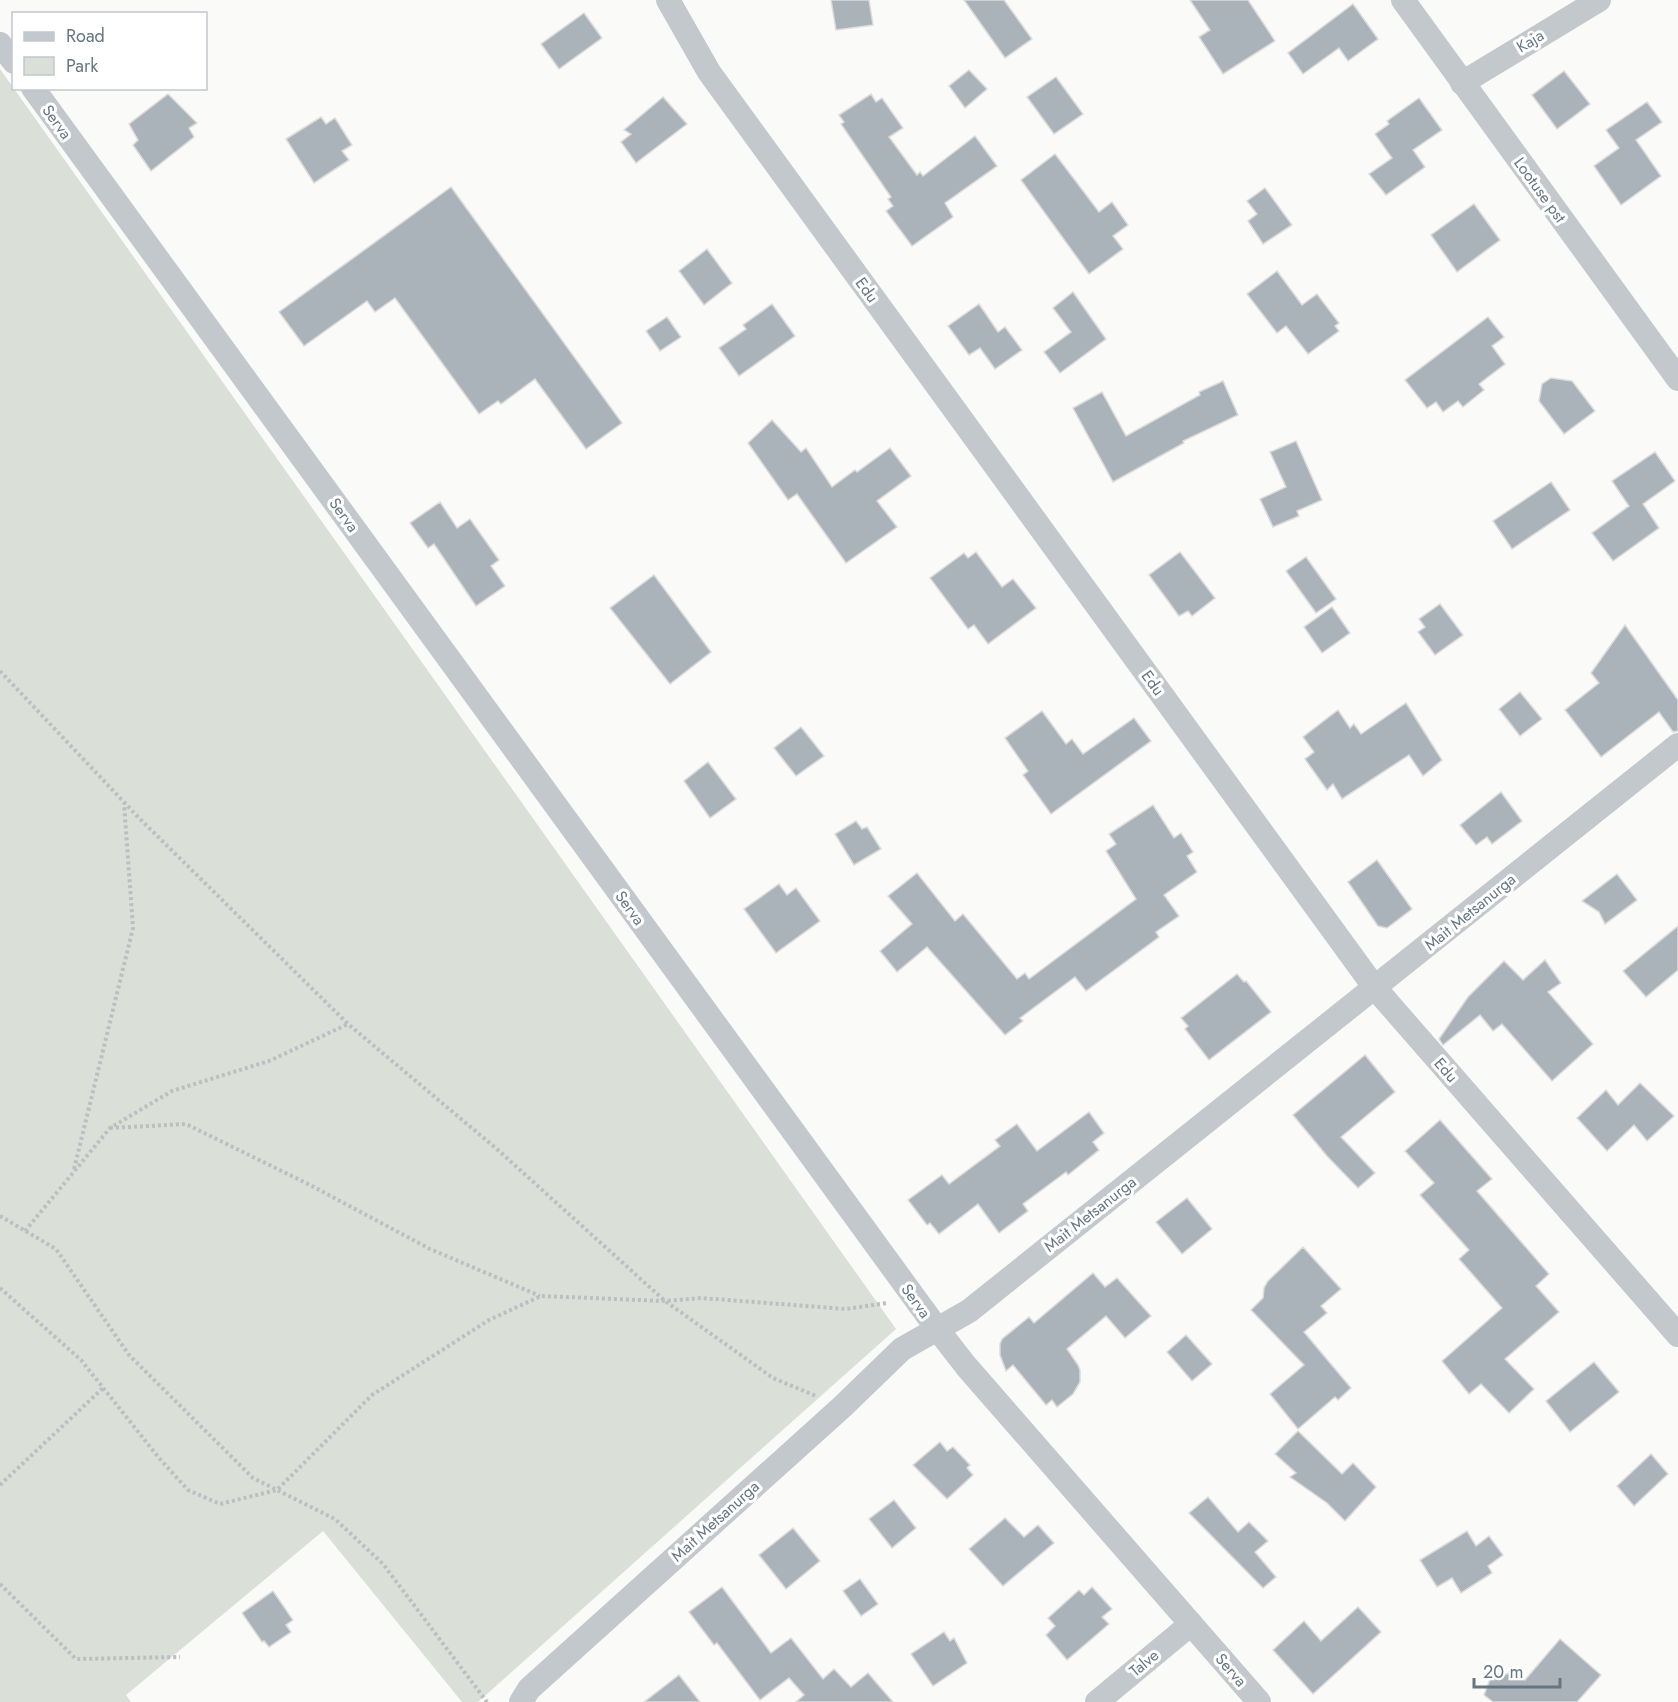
<svg xmlns="http://www.w3.org/2000/svg" width="1678" height="1702" font-family="Jost,sans-serif">
<style>
.green{fill:#dadfd7}
.building{fill:#aab3b9;stroke:#dcdcda;stroke-width:1.5}
.lines{fill:none;stroke-linecap:round;stroke-linejoin:round}
.path{stroke:#bbbfc2;stroke-width:4;stroke-dasharray:3 3;stroke-linecap:butt}
.minor{stroke:#c3c8cc;stroke-width:24}
.labels{text-anchor:middle;dominant-baseline:central;stroke-width:6;stroke-linejoin:round;paint-order:stroke}
.street-label{font-size:16px;fill:#657683;stroke:#fff}
</style>
<rect width="100%" height="100%" fill="#fafaf8"/>
<path class="green" d="M 0,69 L 896,1329 L 478,1702 L 462,1702 L 323,1531 L 126,1695 L 131,1702 L 0,1702 Z"/>
<g class="building">
<path d="M 831,0 L 869,0 L 873,25 L 836,30 Z"/>
<path d="M 964,0 L 1004,0 L 1032,39 L 1005,58 Z"/>
<path d="M 1190,0 L 1248,0 L 1275,41 L 1223,74 L 1199,37 L 1210,30 Z"/>
<path d="M 1353,4 L 1378,39 L 1348,61 L 1339,48 L 1303,74 L 1288,53 Z"/>
<path d="M 584,13 L 602,38 L 559,69 L 541,44 Z"/>
<path d="M 969,70 L 987,89 L 965,108 L 949,86 Z"/>
<path d="M 1564,71 L 1590,104 L 1557,129 L 1532,95 Z"/>
<path d="M 1056,77 L 1083,114 L 1054,134 L 1027,97 Z"/>
<path d="M 168,94 L 197,123 L 189,128 L 194,137 L 151,171 L 133,145 L 138,140 L 129,124 Z"/>
<path d="M 871,94 L 876,102 L 882,98 L 903,128 L 889,137 L 917,175 L 920,172 L 923,176 L 975,136 L 997,166 L 945,203 L 953,217 L 912,246 L 886,211 L 893,206 L 888,199 L 891,197 L 841,124 L 844,122 L 839,115 Z"/>
<path d="M 663,97 L 687,124 L 636,163 L 621,142 L 631,134 L 624,130 Z"/>
<path d="M 1419,98 L 1442,130 L 1413,150 L 1425,167 L 1386,195 L 1369,174 L 1392,158 L 1375,134 L 1389,124 L 1387,121 Z"/>
<path d="M 1647,102 L 1662,122 L 1636,140 L 1661,176 L 1621,205 L 1594,166 L 1619,148 L 1606,130 Z"/>
<path d="M 321,117 L 326,124 L 335,118 L 352,145 L 342,151 L 349,160 L 314,183 L 286,139 Z"/>
<path d="M 1055,154 L 1099,212 L 1112,202 L 1128,225 L 1113,236 L 1123,249 L 1089,274 L 1021,180 Z"/>
<path d="M 451,187 L 622,423 L 586,449 L 535,379 L 501,404 L 498,401 L 479,414 L 395,298 L 375,312 L 367,301 L 304,346 L 279,312 Z"/>
<path d="M 1265,188 L 1292,225 L 1263,244 L 1248,221 L 1257,214 L 1247,201 Z"/>
<path d="M 1474,204 L 1500,240 L 1457,272 L 1431,235 Z"/>
<path d="M 707,249 L 732,283 L 704,305 L 679,271 Z"/>
<path d="M 1277,271 L 1302,305 L 1317,294 L 1339,323 L 1335,326 L 1339,331 L 1308,354 L 1286,326 L 1277,333 L 1247,294 Z"/>
<path d="M 1073,292 L 1106,339 L 1060,373 L 1044,352 L 1071,332 L 1053,308 Z"/>
<path d="M 772,304 L 795,336 L 739,376 L 719,348 L 746,329 L 743,325 Z"/>
<path d="M 979,304 L 998,332 L 1005,327 L 1022,350 L 995,369 L 980,348 L 969,355 L 948,326 Z"/>
<path d="M 667,317 L 681,337 L 660,351 L 646,331 Z"/>
<path d="M 1488,317 L 1504,337 L 1492,346 L 1505,364 L 1479,384 L 1484,390 L 1463,407 L 1458,401 L 1443,412 L 1436,402 L 1427,408 L 1405,380 Z"/>
<path d="M 1551,378 L 1572,381 L 1595,411 L 1564,434 L 1539,401 L 1542,384 Z"/>
<path d="M 1223,381 L 1238,415 L 1183,441 L 1184,443 L 1113,482 L 1073,408 L 1102,392 L 1126,436 L 1200,395 L 1199,392 Z"/>
<path d="M 772,420 L 801,452 L 806,448 L 832,487 L 855,470 L 857,472 L 890,448 L 911,476 L 877,501 L 897,527 L 846,563 L 797,494 L 788,500 L 748,443 Z"/>
<path d="M 1296,441 L 1322,500 L 1297,511 L 1299,516 L 1273,527 L 1260,499 L 1286,487 L 1270,452 Z"/>
<path d="M 1655,452 L 1675,481 L 1643,504 L 1659,528 L 1613,561 L 1592,533 L 1629,506 L 1612,481 Z"/>
<path d="M 1551,482 L 1570,510 L 1512,549 L 1493,521 Z"/>
<path d="M 440,502 L 457,528 L 470,519 L 499,560 L 491,566 L 505,586 L 476,606 L 434,544 L 428,548 L 410,523 Z"/>
<path d="M 976,552 L 1002,587 L 1013,579 L 1036,608 L 988,644 L 974,625 L 968,629 L 930,578 L 964,553 L 968,558 Z"/>
<path d="M 1180,552 L 1215,598 L 1192,616 L 1188,611 L 1179,616 L 1149,575 Z"/>
<path d="M 1306,557 L 1336,599 L 1316,613 L 1286,571 Z"/>
<path d="M 654,575 L 711,652 L 670,684 L 610,608 Z"/>
<path d="M 1440,604 L 1463,635 L 1435,655 L 1418,632 L 1425,627 L 1419,619 Z"/>
<path d="M 1332,607 L 1350,633 L 1322,653 L 1304,627 Z"/>
<path d="M 1625,625 L 1678,700 L 1678,731 L 1673,732 L 1659,712 L 1601,757 L 1565,710 L 1599,683 L 1591,673 Z"/>
<path d="M 1520,692 L 1542,719 L 1520,736 L 1499,709 Z"/>
<path d="M 1406,703 L 1442,760 L 1423,776 L 1409,755 L 1342,799 L 1333,784 L 1327,790 L 1305,759 L 1314,752 L 1303,737 L 1338,710 L 1350,728 L 1354,724 L 1361,734 Z"/>
<path d="M 1042,711 L 1066,744 L 1072,739 L 1083,754 L 1134,718 L 1151,741 L 1051,814 L 1023,775 L 1028,771 L 1005,738 Z"/>
<path d="M 801,727 L 824,756 L 796,776 L 774,748 Z"/>
<path d="M 708,762 L 736,799 L 710,818 L 684,781 Z"/>
<path d="M 1501,792 L 1522,821 L 1492,844 L 1487,837 L 1476,845 L 1460,825 Z"/>
<path d="M 1153,805 L 1174,838 L 1181,833 L 1193,852 L 1187,856 L 1197,872 L 1164,895 L 1179,916 L 1156,932 L 1159,937 L 1086,991 L 1075,977 L 1020,1018 L 1023,1021 L 1005,1035 L 927,947 L 897,972 L 880,951 L 912,924 L 888,896 L 917,873 L 955,921 L 963,914 L 1017,979 L 1025,973 L 1029,979 L 1136,899 L 1106,851 L 1116,844 L 1109,834 Z"/>
<path d="M 856,821 L 862,829 L 867,827 L 881,849 L 854,865 L 835,834 Z"/>
<path d="M 1377,860 L 1412,909 L 1387,928 L 1378,926 L 1348,882 Z"/>
<path d="M 1617,874 L 1637,900 L 1605,924 L 1599,912 L 1582,901 Z"/>
<path d="M 779,884 L 787,895 L 796,888 L 820,921 L 776,953 L 744,909 Z"/>
<path d="M 1678,926 L 1678,970 L 1646,997 L 1623,971 Z"/>
<path d="M 1545,960 L 1561,983 L 1548,992 L 1593,1044 L 1552,1081 L 1502,1024 L 1493,1031 L 1480,1015 L 1443,1045 L 1439,1039 L 1468,997 L 1504,961 L 1523,980 Z"/>
<path d="M 1237,974 L 1244,982 L 1246,981 L 1271,1012 L 1209,1060 L 1185,1029 L 1188,1026 L 1181,1018 Z"/>
<path d="M 1365,1055 L 1395,1092 L 1341,1137 L 1375,1173 L 1358,1188 L 1327,1156 L 1293,1115 Z"/>
<path d="M 1640,1083 L 1674,1116 L 1647,1141 L 1634,1125 L 1607,1151 L 1577,1118 L 1606,1090 L 1618,1105 Z"/>
<path d="M 1089,1112 L 1104,1133 L 1093,1142 L 1099,1150 L 1068,1175 L 1066,1172 L 1023,1204 L 1028,1211 L 999,1233 L 978,1204 L 939,1234 L 930,1223 L 927,1225 L 908,1200 L 942,1175 L 949,1184 L 1000,1146 L 995,1140 L 1017,1124 L 1037,1151 Z"/>
<path d="M 1440,1120 L 1492,1179 L 1477,1191 L 1549,1274 L 1536,1286 L 1559,1312 L 1505,1359 L 1534,1389 L 1509,1413 L 1481,1384 L 1469,1394 L 1442,1361 L 1502,1308 L 1459,1259 L 1469,1250 L 1420,1195 L 1434,1183 L 1405,1151 Z"/>
<path d="M 1187,1198 L 1212,1229 L 1182,1254 L 1156,1222 Z"/>
<path d="M 1303,1247 L 1341,1289 L 1321,1306 L 1327,1313 L 1304,1332 L 1351,1388 L 1338,1400 L 1335,1397 L 1298,1429 L 1270,1394 L 1304,1365 L 1251,1310 L 1263,1298 L 1264,1288 L 1268,1281 Z"/>
<path d="M 1093,1273 L 1105,1287 L 1117,1278 L 1151,1316 L 1125,1338 L 1106,1316 L 1067,1349 L 1078,1365 L 1080,1370 L 1080,1382 L 1073,1394 L 1057,1407 L 1052,1400 L 1046,1405 L 1013,1365 L 1006,1371 L 1000,1355 L 1000,1344 L 1002,1339 L 1029,1317 L 1034,1323 Z"/>
<path d="M 1186,1335 L 1212,1364 L 1192,1381 L 1167,1352 Z"/>
<path d="M 1594,1362 L 1619,1392 L 1570,1432 L 1546,1401 Z"/>
<path d="M 1298,1431 L 1342,1474 L 1353,1463 L 1376,1487 L 1345,1521 L 1327,1503 L 1290,1477 L 1296,1473 L 1275,1454 Z"/>
<path d="M 940,1442 L 947,1451 L 953,1447 L 970,1465 L 967,1468 L 973,1475 L 947,1499 L 913,1465 Z"/>
<path d="M 1651,1454 L 1668,1474 L 1634,1506 L 1617,1486 Z"/>
<path d="M 1208,1497 L 1238,1532 L 1249,1522 L 1268,1541 L 1255,1552 L 1276,1577 L 1263,1588 L 1189,1513 Z"/>
<path d="M 894,1500 L 916,1528 L 892,1548 L 869,1519 Z"/>
<path d="M 1005,1518 L 1024,1537 L 1038,1525 L 1054,1543 L 1003,1586 L 969,1549 Z"/>
<path d="M 793,1528 L 820,1561 L 786,1589 L 759,1555 Z"/>
<path d="M 1467,1531 L 1476,1546 L 1489,1536 L 1503,1555 L 1488,1566 L 1492,1573 L 1461,1593 L 1452,1578 L 1437,1587 L 1420,1560 Z"/>
<path d="M 860,1579 L 878,1604 L 861,1616 L 843,1591 Z"/>
<path d="M 722,1587 L 771,1653 L 791,1638 L 823,1679 L 834,1669 L 851,1687 L 868,1673 L 893,1702 L 796,1702 L 804,1695 L 789,1678 L 760,1700 L 717,1643 L 714,1645 L 689,1612 Z"/>
<path d="M 1092,1587 L 1112,1609 L 1102,1617 L 1109,1624 L 1067,1660 L 1046,1635 L 1055,1626 L 1048,1618 L 1079,1590 L 1084,1595 Z"/>
<path d="M 273,1591 L 293,1620 L 286,1625 L 291,1632 L 269,1647 L 264,1641 L 262,1642 L 242,1613 Z"/>
<path d="M 1358,1607 L 1381,1632 L 1313,1694 L 1273,1650 L 1304,1621 L 1321,1641 Z"/>
<path d="M 944,1632 L 950,1641 L 954,1638 L 967,1663 L 933,1686 L 911,1654 Z"/>
<path d="M 1560,1639 L 1601,1675 L 1577,1702 L 1493,1702 L 1484,1695 L 1492,1674 L 1507,1674 L 1512,1669 L 1525,1680 Z"/>
<path d="M 679,1675 L 700,1702 L 644,1702 Z"/>
</g>
<g class="lines">
<g class="path">
<path d="M 0,671 L 139,818 L 348,1024 L 498,1150 L 665,1301 L 773,1378 L 816,1396"/>
<path d="M 110,1128 L 186,1124 L 310,1185 L 430,1249 L 540,1296"/>
<path d="M 74,1169 L 133,928 L 124,803"/>
<path d="M 0,1216 L 56,1249 L 129,1355 L 253,1478 L 335,1519 L 383,1564 L 487,1702"/>
<path d="M 25,1231 L 110,1128 L 172,1091 L 269,1061 L 348,1024"/>
<path d="M 0,1288 L 81,1360 L 159,1458 L 188,1490 L 220,1504 L 277,1490 L 372,1395 L 489,1320 L 541,1296 L 665,1301 L 701,1298 L 846,1309 L 887,1303"/>
<path d="M 0,1485 L 103,1388"/>
<path d="M 0,1584 L 76,1659 L 180,1657"/>
</g>
<g class="minor">
<path d="M 668,0 L 709,72 L 1375,988 L 1678,1335"/>
<path d="M 1403,0 L 1678,379"/>
<path d="M 0,44 L 14,62"/>
<path d="M 1462,83 L 1599,0"/>
<path d="M 33,88 L 938,1330 L 966,1366 L 1259,1702"/>
<path d="M 521,1702 L 529,1689 L 842,1407 L 902,1349 L 969,1311 L 1678,745"/>
<path d="M 1097,1702 L 1191,1624"/>
</g>
</g>
<g class="labels">
<g class="street-label">
<text transform="translate(1530 41) rotate(-31)">Kaja</text>
<text transform="translate(57 122) rotate(54)">Serva</text>
<text transform="translate(1540 190) rotate(54)">Lootuse pst</text>
<text transform="translate(867 290) rotate(54)">Edu</text>
<text transform="translate(344 515) rotate(54)">Serva</text>
<text transform="translate(1153 683) rotate(54)">Edu</text>
<text transform="translate(630 908) rotate(54)">Serva</text>
<text transform="translate(1470 912) rotate(-39)">Mait Metsanurga</text>
<text transform="translate(1446 1070) rotate(49)">Edu</text>
<text transform="translate(1090 1214) rotate(-38)">Mait Metsanurga</text>
<text transform="translate(916 1301) rotate(54)">Serva</text>
<text transform="translate(715 1521) rotate(-42)">Mait Metsanurga</text>
<text transform="translate(1144 1663) rotate(-40)">Talve</text>
<text transform="translate(1231 1670) rotate(49)">Serva</text>
</g>
</g>
<rect x="12" y="12" width="195" height="78" fill="#ffffff" stroke="#c1c8cd" stroke-width="1.5"/>
<rect x="24" y="32" width="30" height="9" fill="#c3c8cc" stroke="#c1c8cd" stroke-width="1.5"/>
<text x="66" y="42" font-size="18" fill="#657683">Road</text>
<rect x="24" y="57" width="30" height="18" fill="#dadfd7" stroke="#c1c8cd" stroke-width="1.5"/>
<text x="66" y="72" font-size="18" fill="#657683">Park</text>
<path d="M1474 1678v9h86v-9" fill="none" stroke="#657683" stroke-width="3"/>
<text x="1483" y="1678" font-size="18" fill="#657683" stroke="#ffffff" stroke-width="4.5" paint-order="stroke">20 m</text>
</svg>
